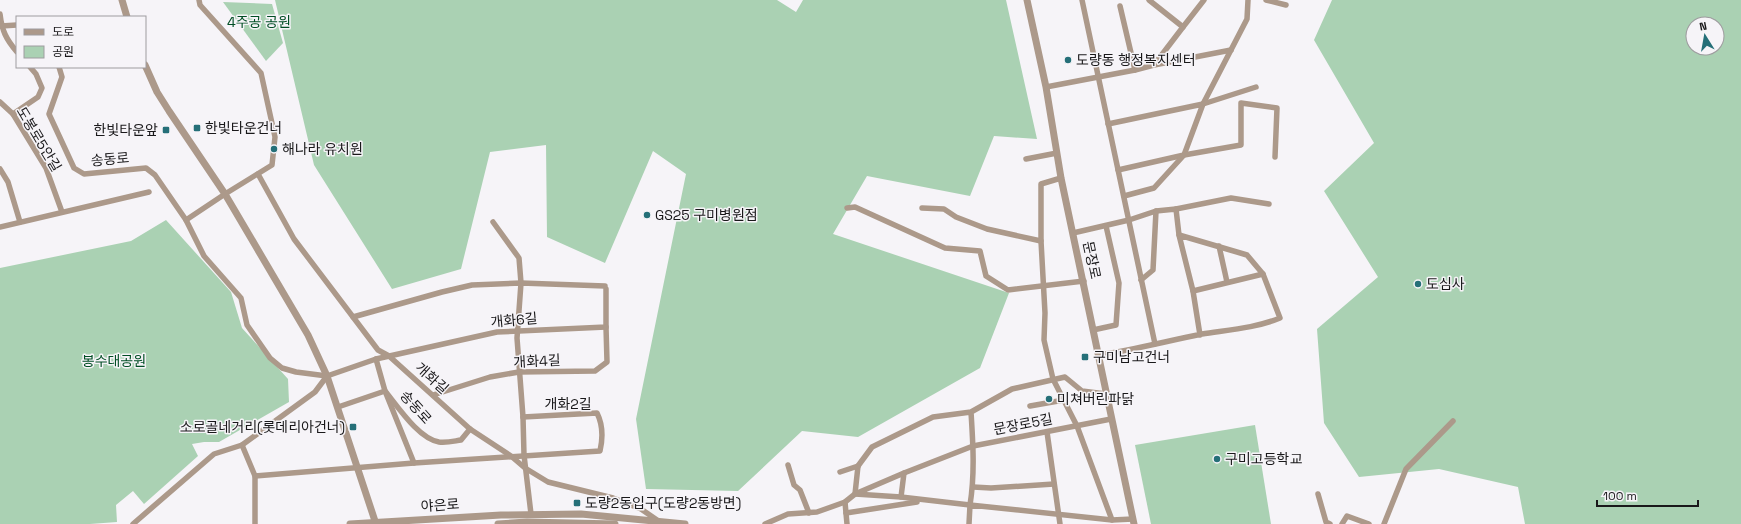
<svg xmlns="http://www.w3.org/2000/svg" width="1741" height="524" font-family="'Space Grotesk','Noto Sans KR',sans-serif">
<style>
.green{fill:#aad1b3;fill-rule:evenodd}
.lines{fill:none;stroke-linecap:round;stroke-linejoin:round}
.minor{stroke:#ac998a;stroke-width:5.5}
.tertiary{stroke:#ac998a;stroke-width:7}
.poi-dot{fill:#256f78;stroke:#f6f4f8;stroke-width:1.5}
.labels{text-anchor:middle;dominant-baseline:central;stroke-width:3;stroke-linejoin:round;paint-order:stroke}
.park-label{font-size:14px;fill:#004e24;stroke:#f6f4f8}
.poi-label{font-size:14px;fill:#19181a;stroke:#f6f4f8;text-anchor:start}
.street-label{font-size:14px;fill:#19181a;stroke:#f6f4f8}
</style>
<rect width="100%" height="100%" fill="#f6f4f8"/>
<g class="green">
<path d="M 275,0 L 777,0 L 796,12 L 803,0 L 1006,0 L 1037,139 L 994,136 L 970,196 L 867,176 L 833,234 L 1009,293 L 980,368 L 858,437 L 802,431 L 738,491 L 646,489 L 636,419 L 686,174 L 653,151 L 605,263 L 547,237 L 546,145 L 490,152 L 461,269 L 392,289 L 314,165 Z"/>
<path d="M 1332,0 L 1741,0 L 1741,524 L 1525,524 L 1518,487 L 1439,469 L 1359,477 L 1324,423 L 1317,329 L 1378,277 L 1324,191 L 1374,143 L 1314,40 ZM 1693,24 L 1717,24 L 1717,48 L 1693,48 Z"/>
<path d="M 223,2 L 272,4 L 283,43 L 266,61 Z"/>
<path d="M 166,220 L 231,292 L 242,328 L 288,379 L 289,402 L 219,442 L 204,442 L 192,444 L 198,456 L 144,504 L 133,491 L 116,505 L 117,522 L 90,524 L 0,524 L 0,268 L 131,241 Z"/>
<path d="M 1255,425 L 1271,524 L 1151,524 L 1135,445 Z"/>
</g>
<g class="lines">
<g class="minor">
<path d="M 1082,0 L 1155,344"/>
<path d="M 1266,0 L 1286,5"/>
<path d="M 1120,6 L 1135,70"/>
<path d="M 0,14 C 2,31 6,39 17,52"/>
<path d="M 1,26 L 17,25"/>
<path d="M 1183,27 L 1204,0"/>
<path d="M 1154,65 L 1231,50"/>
<path d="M 59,67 L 62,77 L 49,114 L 74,168 L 84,174 L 146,168 L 155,175 L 186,220 L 204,256 L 241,298 L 247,325 L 270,358 L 282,368 L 296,372 L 327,376 L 376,359 L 497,332 L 606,327 L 606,289"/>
<path d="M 1046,87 L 1135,70 L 1154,65 L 1183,27 L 1149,0"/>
<path d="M 0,102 L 13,114 L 46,168 L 62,212"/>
<path d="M 1203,104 L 1247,19 L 1248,0"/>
<path d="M 1203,104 L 1256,87"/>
<path d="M 13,114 L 38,97 L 42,88 L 36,74 L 30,67"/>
<path d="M 1108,124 L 1203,104 L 1184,155 L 1118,170"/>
<path d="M 1026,159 L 1057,153"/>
<path d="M 0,169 L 8,182 L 20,222"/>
<path d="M 258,174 L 294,239 L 378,350 L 389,356 L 470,429 L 511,456 L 525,468 L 548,482 L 613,498 L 641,509 L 657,520"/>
<path d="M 1061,178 L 1041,184 L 1041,241 L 1045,313 L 1044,340 L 1053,379 L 1077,426 L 1112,520 L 1133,519"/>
<path d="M 1124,196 L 1154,188 L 1184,155 L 1241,145 L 1241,103 L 1277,108 L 1275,157"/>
<path d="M 847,208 L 855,207 L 945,248 L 980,251 L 986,276 L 1008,290 L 1084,281"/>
<path d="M 922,208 L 944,209 L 956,217 L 987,229 L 1041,241"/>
<path d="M 1176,209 L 1231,198 L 1269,204"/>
<path d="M 186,220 L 225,194 L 272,165 L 275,137 L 261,73 L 200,5 L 199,0"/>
<path d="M 493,222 L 519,258 L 521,283 L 517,338 L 523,417 L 524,455 L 531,514"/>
<path d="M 0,227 L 149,192"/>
<path d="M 1073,233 L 1129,220 L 1156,211 L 1176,209 L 1179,235"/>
<path d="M 1219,246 L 1227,282"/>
<path d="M 1141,280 L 1153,270 L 1156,211"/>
<path d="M 1193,291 L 1263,274"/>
<path d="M 353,317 L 442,292 L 472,285 L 521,283 L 605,286"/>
<path d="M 1093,330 L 1116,325 L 1119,283 L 1106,226"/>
<path d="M 1099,355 C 1133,350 1167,341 1202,334 C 1227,330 1256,328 1280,318 L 1263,274 L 1247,255 L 1179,235 L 1193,291 L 1200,335"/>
<path d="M 376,359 L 385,391 L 414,463"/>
<path d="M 433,395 L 490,377 L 519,372 L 595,371 L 607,362 L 606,327"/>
<path d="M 1030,406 L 1064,400"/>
<path d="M 338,407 L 385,391 C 398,407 419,439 439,442 C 447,443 454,441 461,440 L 470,429"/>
<path d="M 971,412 C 973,443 975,474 970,505 L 901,497 L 855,494 L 858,466 L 872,447 L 933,417 L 971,412 L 1012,389 L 1065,377 L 1082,391 L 1106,394"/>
<path d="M 1047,432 L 1060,524"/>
<path d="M 242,445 L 255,476 L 255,524"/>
<path d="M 788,465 L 794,485 L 800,490 L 809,513"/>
<path d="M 840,472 L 858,466"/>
<path d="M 904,473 L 973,446 L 1111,419"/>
<path d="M 255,476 L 414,463 L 600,451 C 603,438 603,425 597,413 L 523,417"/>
<path d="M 973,487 L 991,488 L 1054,484"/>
<path d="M 1318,494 L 1326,522 L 1330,524"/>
<path d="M 845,502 L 847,524"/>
<path d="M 846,513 L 917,502"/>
<path d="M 133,524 L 214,454 L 242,445 L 315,392 L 327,376"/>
<path d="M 765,524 L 788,514 L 817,512 L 845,502 L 855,494 L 904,473 L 901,497"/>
<path d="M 969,524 L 970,505 L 1112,520"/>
<path d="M 1342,524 L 1347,516 L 1369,524"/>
<path d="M 1384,524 L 1406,469 L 1453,421"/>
</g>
<g class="tertiary">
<path d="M 122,0 L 127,17"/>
<path d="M 1027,0 L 1046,87 L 1061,178 L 1134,524"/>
<path d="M 145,65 L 157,92 L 169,111 L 225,194 L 308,335 L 327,376 L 376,524"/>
<path d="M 350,524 L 501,515 L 581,514 L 685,524"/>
<path d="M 498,524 L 527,522 L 615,524"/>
</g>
</g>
<g class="poi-dot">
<circle cx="1068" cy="60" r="4"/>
<rect x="193" y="124" width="8" height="8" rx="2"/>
<rect x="162" y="126" width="8" height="8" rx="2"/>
<circle cx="274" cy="149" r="4"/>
<circle cx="647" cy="215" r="4"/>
<circle cx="1418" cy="284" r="4"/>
<rect x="1081" y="353" width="8" height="8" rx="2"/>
<circle cx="1049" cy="399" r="4"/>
<rect x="349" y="423" width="8" height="8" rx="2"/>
<circle cx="1217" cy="459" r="4"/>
<rect x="573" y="499" width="8" height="8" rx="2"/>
</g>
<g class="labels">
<g class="park-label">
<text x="259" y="22">4주공 공원</text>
<text x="114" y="361">봉수대공원</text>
</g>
<g class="poi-label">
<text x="1076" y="60">도량동 행정복지센터</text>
<text x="205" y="128">한빛타운건너</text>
<text x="158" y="130" text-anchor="end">한빛타운앞</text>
<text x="282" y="149">해나라 유치원</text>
<text x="655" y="215">GS25 구미병원점</text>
<text x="1426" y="284">도심사</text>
<text x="1093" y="357">구미남고건너</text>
<text x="1057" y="399">미쳐버린파닭</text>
<text x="345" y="427" text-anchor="end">소로골네거리(롯데리아건너)</text>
<text x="1225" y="459">구미고등학교</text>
<text x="585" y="503">도량2동입구(도량2동방면)</text>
</g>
<g class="street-label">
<text transform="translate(39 139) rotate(59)">도봉로5안길</text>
<text transform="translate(110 159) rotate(-5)">송동로</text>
<text transform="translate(1092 260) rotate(78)">문장로</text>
<text transform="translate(514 320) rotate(-5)">개화6길</text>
<text transform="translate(537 361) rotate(-3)">개화4길</text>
<text transform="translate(432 378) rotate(42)">개화길</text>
<text x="568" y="404">개화2길</text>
<text transform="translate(416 407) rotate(48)">송동로</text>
<text transform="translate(1023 424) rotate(-11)">문장로5길</text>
<text transform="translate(440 505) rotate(-4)">야은로</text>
</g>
</g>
<rect x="16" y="16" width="130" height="52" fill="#f6f4f8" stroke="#9e9c9f"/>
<rect x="24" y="29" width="20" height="6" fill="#ac998a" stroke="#9e9c9f"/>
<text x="52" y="36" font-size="12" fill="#19181a">도로</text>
<rect x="24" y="46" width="20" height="12" fill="#aad1b3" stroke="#9e9c9f"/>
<text x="52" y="56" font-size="12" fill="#19181a">공원</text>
<g transform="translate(1705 36) rotate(349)"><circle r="19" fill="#f6f4f8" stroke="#9e9c9f"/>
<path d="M0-3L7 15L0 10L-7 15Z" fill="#256f78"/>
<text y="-6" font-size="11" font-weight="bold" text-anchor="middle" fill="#19181a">N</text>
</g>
<path d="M1597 500v6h101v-6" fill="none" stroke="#19181a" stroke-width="2"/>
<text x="1603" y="500" font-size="12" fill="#19181a" stroke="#f6f4f8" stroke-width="3" paint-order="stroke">100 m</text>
</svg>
